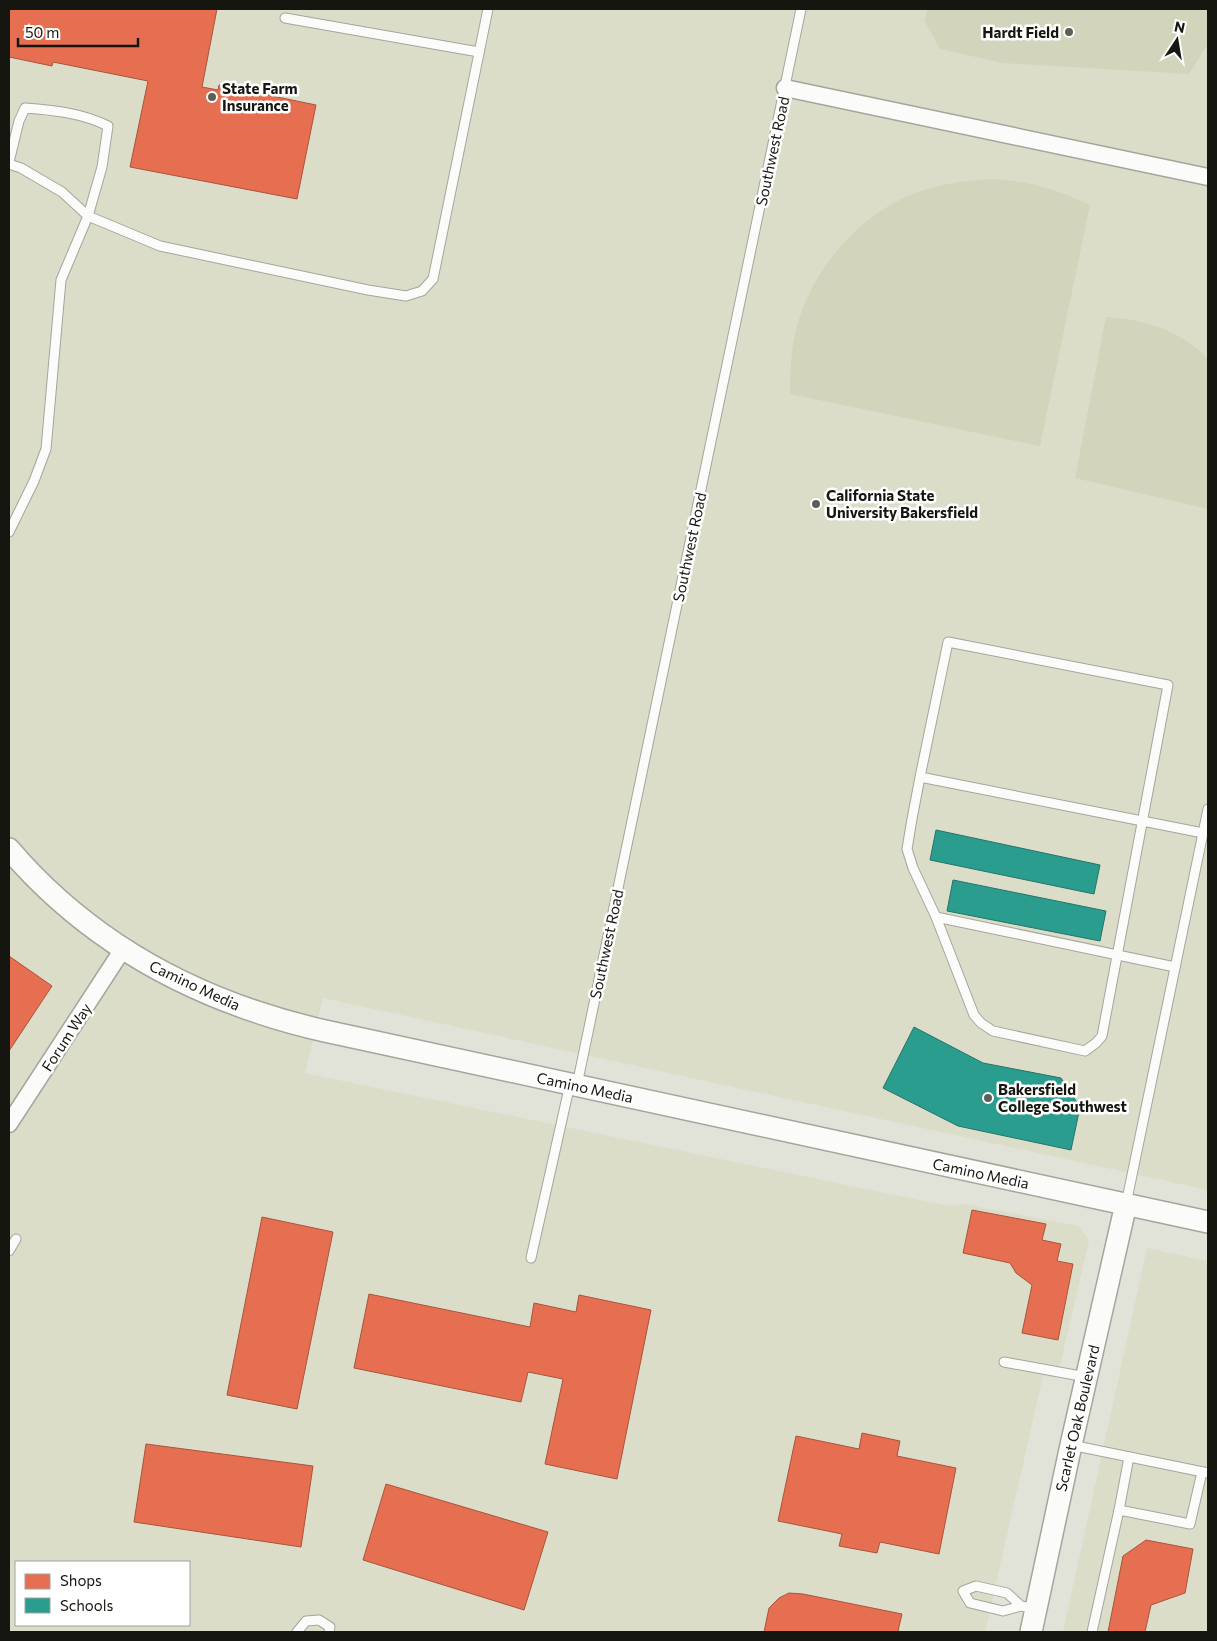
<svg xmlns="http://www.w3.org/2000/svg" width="1217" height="1641" font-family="Commissioner,sans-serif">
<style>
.built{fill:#dbddc9;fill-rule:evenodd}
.green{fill:#d2d4bc}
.shops{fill:#e76f51;stroke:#a8543d}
.schools{fill:#2a9d8f;stroke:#247469}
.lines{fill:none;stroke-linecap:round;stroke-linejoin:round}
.service-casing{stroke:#a4a59d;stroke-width:11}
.minor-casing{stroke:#a4a59d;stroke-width:19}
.tertiary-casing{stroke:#a4a59d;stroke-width:24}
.service{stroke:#fbfbf9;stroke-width:9}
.minor{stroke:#fbfbf9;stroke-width:16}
.tertiary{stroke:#fbfbf9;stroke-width:21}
.poi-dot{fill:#5d5e55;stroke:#fff;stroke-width:2}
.labels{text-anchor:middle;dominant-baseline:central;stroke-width:5;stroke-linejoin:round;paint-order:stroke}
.poi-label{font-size:15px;font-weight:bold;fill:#15160f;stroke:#fff;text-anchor:start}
.street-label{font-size:15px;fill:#15160f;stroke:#fff}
</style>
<rect width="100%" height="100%" fill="#e2e3d8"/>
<g class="built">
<path d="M 9,9 L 1208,9 L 1208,1190 L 323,998 L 305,1073 L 948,1206 L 964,1204 L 1079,1226 L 1089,1241 L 1057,1378 L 1043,1376 L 985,1632 L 9,1632 ZM 16,1562 L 189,1562 L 189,1625 L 16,1625 Z"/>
<path d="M 1147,1248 L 1208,1261 L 1208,1632 L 1063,1632 Z"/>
</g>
<g class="green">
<path d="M 928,9 L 1208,9 L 1208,44 L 1189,74 L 1003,63 L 940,49 L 924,20 Z"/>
<path d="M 992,179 C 1029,181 1056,189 1090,205 L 1040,446 L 790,394 C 790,373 791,351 796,330 C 811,268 863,209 924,190 C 947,183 969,180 992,179 Z"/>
<path d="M 1106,317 C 1143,319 1182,331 1208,359 L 1208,509 L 1075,478 Z"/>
</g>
<g class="shops">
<path d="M 9,9 L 217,9 L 202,87 L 218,90 L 219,85 L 316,105 L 297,199 L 130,167 L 148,81 L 53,62 L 52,66 L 9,57 Z"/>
<path d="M 9,956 L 52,986 L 9,1051 Z"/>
<path d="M 972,1210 L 1046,1224 L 1042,1240 L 1061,1244 L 1057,1261 L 1073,1264 L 1058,1340 L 1022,1333 L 1032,1285 L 1016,1273 L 1010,1263 L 963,1253 Z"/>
<path d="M 262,1217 L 333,1232 L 297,1409 L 227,1395 Z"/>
<path d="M 369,1294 L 530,1327 L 534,1303 L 576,1312 L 579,1295 L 651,1310 L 617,1479 L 545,1464 L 563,1379 L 528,1372 L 521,1402 L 354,1368 Z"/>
<path d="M 862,1433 L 900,1441 L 897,1456 L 956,1468 L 939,1554 L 880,1542 L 877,1553 L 839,1546 L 842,1534 L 778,1521 L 796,1436 L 859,1449 Z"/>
<path d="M 146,1444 L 313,1466 L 301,1547 L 134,1522 Z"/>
<path d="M 386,1484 L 548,1532 L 524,1610 L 363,1560 Z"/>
<path d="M 1146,1540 L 1193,1549 L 1185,1593 L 1151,1605 L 1145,1632 L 1108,1632 L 1123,1556 Z"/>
<path d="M 789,1593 L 803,1594 L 902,1614 L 898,1631 L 903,1632 L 764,1632 L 769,1608 L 779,1598 Z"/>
</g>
<g class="schools">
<path d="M 936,830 L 1100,865 L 1094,894 L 930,860 Z"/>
<path d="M 953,880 L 1106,911 L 1100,941 L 947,911 Z"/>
<path d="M 914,1027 L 983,1063 L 1061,1078 L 1080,1107 L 1071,1150 L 958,1126 L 883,1088 Z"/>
</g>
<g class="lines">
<g class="service-casing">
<g id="service">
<path d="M 285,18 L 479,52"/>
<path d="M 9,162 L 19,121 L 25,108 C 53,110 82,113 108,126 L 102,167 L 88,216 L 160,246 L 368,290 L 406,296 L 422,291 L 433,279 L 488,9"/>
<path d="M 9,164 L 21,168 L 62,192 L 88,216 L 61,280 L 46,449 L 34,481 L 9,532"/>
<path d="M 920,777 L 948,642 L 1168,685 C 1146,802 1124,919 1102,1036 L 1096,1043 L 1085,1051 L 993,1031 L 981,1023 L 974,1015 L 936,917 L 913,868 L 907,849 L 912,819 L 920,777 L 1203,833"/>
<path d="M 936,917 L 1175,967"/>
<path d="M 577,1085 L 801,9"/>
<path d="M 1126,1204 L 1208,809"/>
<path d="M 9,1251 L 16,1239"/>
<path d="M 531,1258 L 570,1084"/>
<path d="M 1004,1362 L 1086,1377"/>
<path d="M 1071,1445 L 1208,1473"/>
<path d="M 1119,1510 L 1129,1457"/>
<path d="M 1021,1606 L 1007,1593 L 976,1586 L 963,1591 L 970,1603 L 1003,1611 L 1021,1606 L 1036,1609"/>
<path d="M 297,1632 L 306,1621 L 319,1620 L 330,1627 L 329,1632"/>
<path d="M 1092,1632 L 1119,1510 L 1190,1524 L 1202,1472"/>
</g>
</g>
<g class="minor-casing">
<g id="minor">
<path d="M 785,88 L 1208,177"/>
<path d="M 9,1124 L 123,949"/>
</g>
</g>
<g class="tertiary-casing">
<g id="tertiary">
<path d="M 9,849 C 92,946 202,1003 325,1031 L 1208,1222"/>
<path d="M 1031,1632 L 1071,1445 L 1126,1204"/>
</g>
</g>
<use href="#service" class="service"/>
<use href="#minor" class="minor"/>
<use href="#tertiary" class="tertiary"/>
</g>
<g class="poi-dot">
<circle cx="1069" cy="32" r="5"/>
<circle cx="212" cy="97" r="5"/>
<circle cx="816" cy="504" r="5"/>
<circle cx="988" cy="1098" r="5"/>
</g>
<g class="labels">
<g class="poi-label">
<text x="1059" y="32" text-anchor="end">Hardt Field</text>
<text x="222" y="88">State Farm<tspan x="222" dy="17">Insurance</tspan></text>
<text x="826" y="495">California State<tspan x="826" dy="17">University Bakersfield</tspan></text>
<text x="998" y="1089">Bakersfield<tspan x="998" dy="17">College Southwest</tspan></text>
</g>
<g class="street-label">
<text transform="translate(772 151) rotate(-78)">Southwest Road</text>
<text transform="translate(689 547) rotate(-78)">Southwest Road</text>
<text transform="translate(606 944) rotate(-78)">Southwest Road</text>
<text transform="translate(195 985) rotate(25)">Camino Media</text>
<text transform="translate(66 1037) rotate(-57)">Forum Way</text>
<text transform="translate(585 1087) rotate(12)">Camino Media</text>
<text transform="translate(981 1173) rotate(12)">Camino Media</text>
<text transform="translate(1077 1418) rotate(-77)">Scarlet Oak Boulevard</text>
</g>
</g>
<rect width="1217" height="1641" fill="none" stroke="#15160f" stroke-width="20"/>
<rect x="15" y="1561" width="175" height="65" fill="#ffffff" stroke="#a1a29f"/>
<rect x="25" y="1574" width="25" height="15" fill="#e76f51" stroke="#a1a29f"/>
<text x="60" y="1586" font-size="15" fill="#15160f">Shops</text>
<rect x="25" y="1598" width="25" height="15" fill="#2a9d8f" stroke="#a1a29f"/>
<text x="60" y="1611" font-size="15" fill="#15160f">Schools</text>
<g transform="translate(1177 40) rotate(12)" stroke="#ffffff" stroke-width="4" paint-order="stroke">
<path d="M0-4L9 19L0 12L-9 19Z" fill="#15160f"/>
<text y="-8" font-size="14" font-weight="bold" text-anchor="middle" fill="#15160f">N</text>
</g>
<path d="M18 38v8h120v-8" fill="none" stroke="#15160f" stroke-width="2.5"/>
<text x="25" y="38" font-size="15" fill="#15160f" stroke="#ffffff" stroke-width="4" paint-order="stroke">50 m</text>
</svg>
